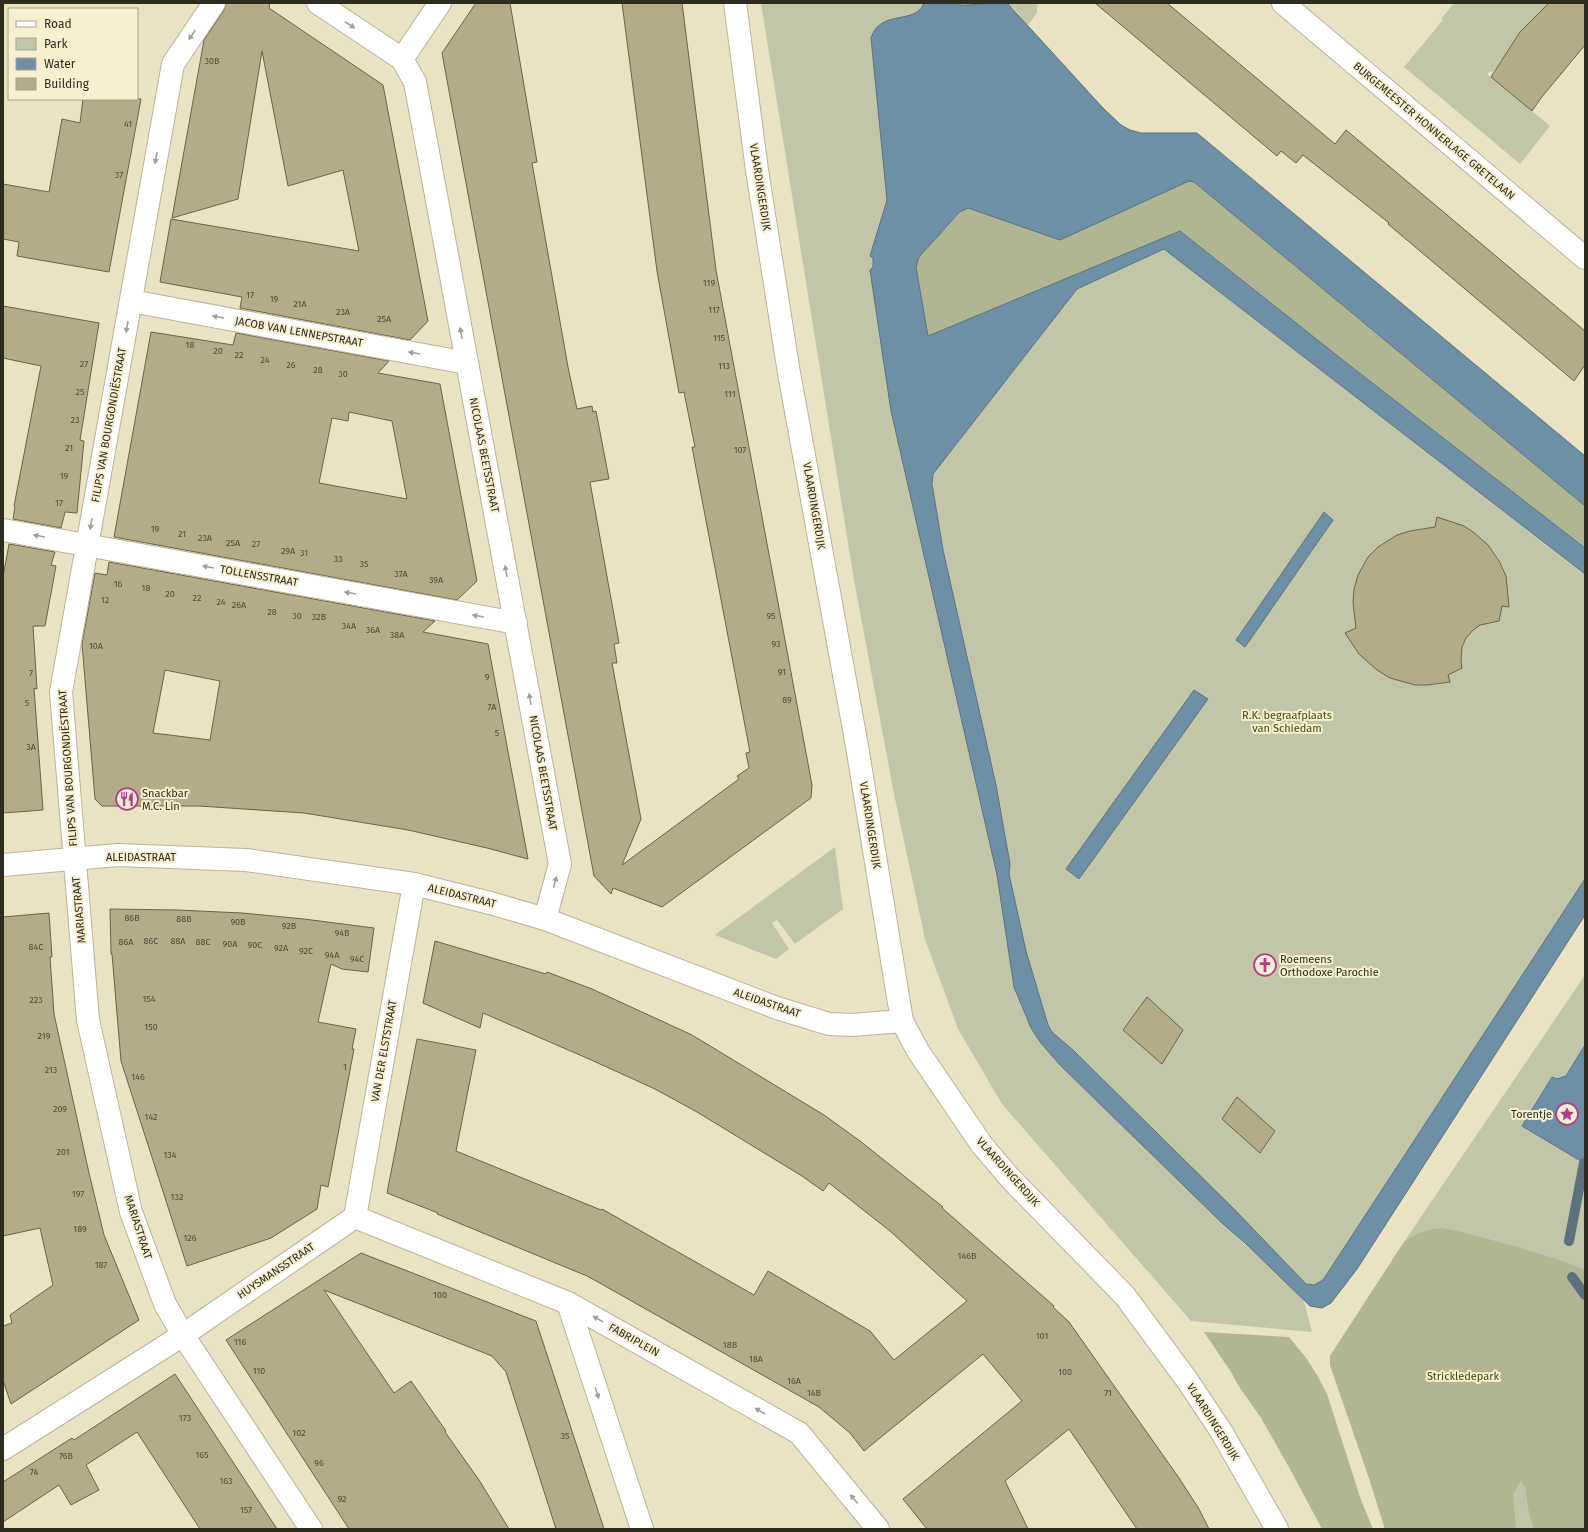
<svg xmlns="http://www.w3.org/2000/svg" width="1588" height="1532" font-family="'Fira Sans',sans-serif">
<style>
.green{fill:#c1c6a9}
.forest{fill:#b0b691}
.water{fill:#6e90a6;stroke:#5b727e}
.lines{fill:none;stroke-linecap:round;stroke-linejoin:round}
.stream{stroke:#5b727e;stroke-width:10}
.building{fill:#b4ac88;stroke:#696348;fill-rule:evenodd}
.street-casing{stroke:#b9b395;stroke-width:24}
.street{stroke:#fff;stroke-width:22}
.oneway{fill:#a1a09a}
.labels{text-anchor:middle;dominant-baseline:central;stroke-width:4;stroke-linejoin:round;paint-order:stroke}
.number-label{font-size:9px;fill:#504b39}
.street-label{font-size:11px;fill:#2e2b1f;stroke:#f6efd0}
.park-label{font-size:11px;fill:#42480a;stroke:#f6efd0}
.poi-label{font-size:11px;fill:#2e2b1f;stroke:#f6efd0;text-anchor:start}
</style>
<rect width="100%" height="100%" fill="#e9e2c3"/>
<g class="green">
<path d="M 761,3 L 924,3 L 922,9 L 915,14 L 883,22 L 871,38 L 887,200 L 870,256 L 873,258 L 891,411 L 997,875 L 1014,987 L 1031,1028 L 1040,1042 L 1060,1065 L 1223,1224 L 1303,1298 L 1312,1332 L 1191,1321 L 1002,1104 L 958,1029 L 925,939 L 894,794 L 854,580 Z"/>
<path d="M 956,3 L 1039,3 L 1037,6 L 1037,13 L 1028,25 C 1022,19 1016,9 1009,5 C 1002,1 968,6 958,5 Z"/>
<path d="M 1454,3 L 1552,3 L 1502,62 L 1499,60 L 1501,63 L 1492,73 L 1490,71 L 1487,74 L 1550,126 L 1520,164 L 1404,67 L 1443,20 L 1441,19 Z"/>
<path d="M 1164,249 L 1585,575 L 1585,879 L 1323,1280 L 1314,1285 L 1306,1284 L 1236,1211 L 1074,1051 L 1052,1032 L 1048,1025 L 1026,951 L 1009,874 L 1010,864 L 996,785 L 943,550 L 932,484 L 933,474 L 1077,289 Z"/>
<path d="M 835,847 L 843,909 L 795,944 L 777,920 L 772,923 L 789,949 L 776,959 L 715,935 Z"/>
<path d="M 1585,975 L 1585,1529 L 1385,1529 L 1369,1478 L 1330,1365 L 1330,1356 L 1404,1242 Z"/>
</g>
<g class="forest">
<path d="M 1189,181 L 1194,182 L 1585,506 L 1585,548 L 1344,361 L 1180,231 L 928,336 L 916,267 L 919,257 L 964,209 L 968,208 L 974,209 Z"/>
<path d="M 1443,1228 C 1469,1233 1495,1241 1521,1248 C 1542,1255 1565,1260 1585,1270 L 1585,1529 L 1534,1529 L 1529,1513 L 1525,1487 L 1521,1480 L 1513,1495 L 1516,1529 L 1385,1529 L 1369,1478 L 1330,1365 L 1330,1356 L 1404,1242 C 1419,1231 1425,1230 1443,1228 Z"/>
<path d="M 1204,1332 L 1289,1337 L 1307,1359 L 1318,1377 L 1327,1394 L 1361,1500 L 1373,1529 L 1322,1529 L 1290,1469 L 1261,1418 L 1238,1385 L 1231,1372 Z"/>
</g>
<g class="water">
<path d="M 924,3 L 956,3 L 958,5 C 975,6 992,1 1008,4 L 1103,108 L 1121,125 L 1130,130 L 1141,133 L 1197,133 L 1585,456 L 1585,506 L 1194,182 L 1189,181 L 1060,240 L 968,208 L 960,212 L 919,257 L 916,267 L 928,336 L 1180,231 L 1344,361 L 1585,548 L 1585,574 L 1164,249 L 1077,289 L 933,474 L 932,484 L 943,550 L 996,785 L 1010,864 L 1009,874 L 1026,951 L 1048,1025 L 1052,1032 L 1074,1051 L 1236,1211 L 1306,1284 L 1314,1285 L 1323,1280 L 1585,879 L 1585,915 L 1357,1269 L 1331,1303 L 1322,1308 L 1310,1306 L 1245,1243 L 1223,1224 L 1060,1065 L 1040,1042 L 1031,1028 L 1014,987 L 997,875 L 891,411 L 870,270 L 873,267 L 873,258 L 870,256 L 887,200 L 871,38 C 881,8 915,26 924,3 Z"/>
<path d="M 1324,512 L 1333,520 L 1245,647 L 1236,640 Z"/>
<path d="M 1194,690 L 1208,699 L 1079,879 L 1066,869 Z"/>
<path d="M 1585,1045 L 1585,1161 L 1584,1163 L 1522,1126 L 1552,1077 L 1557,1079 L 1566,1076 Z"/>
</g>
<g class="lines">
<g class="stream">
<path d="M 1569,1241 L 1584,1163"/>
<path d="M 1572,1277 L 1585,1295"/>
</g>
</g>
<g class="building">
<path d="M 226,3 L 270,3 L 269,8 L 383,85 L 428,321 L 410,340 L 240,308 L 242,297 L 160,282 L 171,219 L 359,251 L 343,170 L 288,186 L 262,51 L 238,199 L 172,218 L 204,40 L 224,10 Z"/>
<path d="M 476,3 L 510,3 L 537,162 L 532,163 L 568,367 L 577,409 L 592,406 L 593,412 L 596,411 L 609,479 L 590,482 L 619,643 L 614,644 L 617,663 L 612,663 L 641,819 L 622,865 L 739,779 L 737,776 L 749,768 L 746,753 L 750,752 L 692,447 L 695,447 L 684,392 L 679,393 L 657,271 L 622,3 L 682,3 L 716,270 L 812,785 L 811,798 L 662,907 L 613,888 L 611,894 L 594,876 L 442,53 Z"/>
<path d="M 1095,3 L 1167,3 L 1335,144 L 1346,130 L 1585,331 L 1585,365 L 1574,381 L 1388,224 L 1389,223 L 1303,155 L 1296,163 L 1281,151 L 1277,156 Z"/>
<path d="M 1549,3 L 1585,3 L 1585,45 L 1541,98 L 1532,111 L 1491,77 L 1520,32 Z"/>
<path d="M 83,99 L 141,99 L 109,272 L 17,256 L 19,242 L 3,239 L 3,184 L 49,192 L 62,119 L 80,123 Z"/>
<path d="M 3,306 L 99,323 L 80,440 L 84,441 L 77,513 L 65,512 L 61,528 L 13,519 L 15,507 L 14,506 L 41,366 L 3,358 Z"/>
<path d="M 151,332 L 233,345 L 236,333 L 389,361 L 378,373 L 440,384 L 477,581 L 457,600 L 114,537 ZM 349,412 L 392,421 L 407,499 L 319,483 L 332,418 L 348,421 Z"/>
<path d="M 1437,517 L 1464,526 L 1473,532 L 1488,545 L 1499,561 L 1506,576 L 1509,607 L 1502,606 L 1499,621 L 1480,625 L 1473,630 L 1466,638 L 1462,647 L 1461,660 L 1462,668 L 1448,675 L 1450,682 L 1427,685 L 1415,685 L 1390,678 L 1377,670 L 1359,654 L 1345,633 L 1356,628 L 1353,603 L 1354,589 L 1358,575 L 1368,557 L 1378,547 L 1397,535 L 1410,531 L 1435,527 Z"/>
<path d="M 9,544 L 55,552 L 51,565 L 56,566 L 45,626 L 33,626 L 37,689 L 34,688 L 43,810 L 3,813 L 3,577 Z"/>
<path d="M 109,562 L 435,621 L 423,632 L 488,644 L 528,859 L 487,848 L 408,830 L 304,813 L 199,806 L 102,806 L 95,799 L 82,644 L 95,573 L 107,575 ZM 165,670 L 220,681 L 210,740 L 153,733 Z"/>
<path d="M 110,909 L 178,910 L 242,913 L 304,919 L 374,928 L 368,972 L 342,969 L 331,964 L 318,1022 L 356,1029 L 352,1049 L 354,1049 L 328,1187 L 321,1185 L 317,1209 L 271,1238 L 187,1266 L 121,1061 L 112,954 L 111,954 Z"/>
<path d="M 49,913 L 52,957 L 50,957 L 54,1014 L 89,1173 L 104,1235 L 139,1320 L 11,1404 L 3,1380 L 3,1326 L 12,1323 L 10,1315 L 53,1285 L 40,1228 L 3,1236 L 3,917 Z"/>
<path d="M 435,941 L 546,974 L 547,972 L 592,989 L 692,1035 L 824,1115 L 860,1141 L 943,1207 L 942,1208 L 1054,1306 L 1053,1307 L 1069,1322 L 1179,1478 L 1199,1509 L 1209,1529 L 1137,1529 L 1069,1429 L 1005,1481 L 1028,1529 L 927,1529 L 903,1499 L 1022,1401 L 983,1354 L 864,1451 L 850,1433 L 819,1407 L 598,1282 L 587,1276 L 437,1214 L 438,1213 L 387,1193 L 417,1039 L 476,1050 L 456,1151 L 601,1210 L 602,1209 L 754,1295 L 768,1271 L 870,1331 L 894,1360 L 967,1301 L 890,1231 L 829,1183 L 823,1191 L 802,1176 L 697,1112 L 655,1089 L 589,1059 L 483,1013 L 480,1028 L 423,1003 Z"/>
<path d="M 1147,997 L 1183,1030 L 1162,1064 L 1123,1030 Z"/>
<path d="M 1237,1097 L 1275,1131 L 1260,1153 L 1222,1119 Z"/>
<path d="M 361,1253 L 536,1321 L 604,1529 L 556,1529 L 506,1372 L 492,1356 L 324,1290 L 394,1393 L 411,1381 L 446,1431 L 445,1432 L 479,1480 L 509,1529 L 349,1529 L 226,1340 Z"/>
<path d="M 175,1374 L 277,1529 L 200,1529 L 137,1432 L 86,1465 L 99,1490 L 71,1505 L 59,1485 L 3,1522 L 3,1482 L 72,1438 L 74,1440 Z"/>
</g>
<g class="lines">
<g class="street-casing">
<g id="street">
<path d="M 214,3 L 173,64 L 61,692 L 88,1020 L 131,1212 L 165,1304 L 183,1335 L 311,1529"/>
<path d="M 318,3 L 402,59"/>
<path d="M 440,3 L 402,59 L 415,82 L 560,864 L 545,919"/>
<path d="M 735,3 L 757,170 L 789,373 L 857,746 L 902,1021 L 918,1051 L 982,1145 L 1010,1178 L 1125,1296 L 1187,1380 L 1221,1431 L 1277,1529"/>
<path d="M 1283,3 L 1585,258"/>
<path d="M 131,301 L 467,363"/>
<path d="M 3,530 L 516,623"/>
<path d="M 3,865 L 118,855 L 246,860 L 414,884 L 494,904 L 545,919 L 777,1008 L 829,1024 L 852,1025 L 902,1021"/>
<path d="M 355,1217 L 414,884"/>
<path d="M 3,1449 L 183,1335 L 355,1217 L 568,1303"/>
<path d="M 642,1529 L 568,1303 L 799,1433 L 878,1529"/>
</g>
</g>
<use href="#street" class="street"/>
</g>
<defs><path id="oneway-solid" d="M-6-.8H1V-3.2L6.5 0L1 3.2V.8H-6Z"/></defs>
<g class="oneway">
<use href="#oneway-solid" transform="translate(350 25) rotate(33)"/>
<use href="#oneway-solid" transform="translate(192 35) rotate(124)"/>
<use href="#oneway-solid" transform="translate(156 158) rotate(100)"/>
<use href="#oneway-solid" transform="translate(218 317) rotate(-170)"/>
<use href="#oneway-solid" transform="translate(127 327) rotate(100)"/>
<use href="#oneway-solid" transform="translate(461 333) rotate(-100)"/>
<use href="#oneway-solid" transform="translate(414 353) rotate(-170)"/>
<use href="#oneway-solid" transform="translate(91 524) rotate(100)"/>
<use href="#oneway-solid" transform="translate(39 536) rotate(-170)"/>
<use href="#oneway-solid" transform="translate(208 567) rotate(-170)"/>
<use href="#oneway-solid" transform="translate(506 571) rotate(-101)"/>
<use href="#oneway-solid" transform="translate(350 593) rotate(-170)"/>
<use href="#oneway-solid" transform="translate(478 616) rotate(-170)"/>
<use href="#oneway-solid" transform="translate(530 699) rotate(-100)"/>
<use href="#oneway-solid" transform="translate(555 882) rotate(-75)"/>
<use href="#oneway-solid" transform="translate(598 1319) rotate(-151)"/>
<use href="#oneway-solid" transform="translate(597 1393) rotate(72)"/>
<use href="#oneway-solid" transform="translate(760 1411) rotate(-150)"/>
<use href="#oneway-solid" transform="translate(854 1499) rotate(-130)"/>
</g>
<defs>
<g id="restaurant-ring" transform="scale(1.15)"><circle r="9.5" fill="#f6efd0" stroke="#b73a8a" stroke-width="1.5"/><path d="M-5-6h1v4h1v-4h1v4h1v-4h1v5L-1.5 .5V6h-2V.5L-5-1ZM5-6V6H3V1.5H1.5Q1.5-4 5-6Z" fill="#b73a8a"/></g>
<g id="church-ring" transform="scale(1.15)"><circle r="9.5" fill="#f6efd0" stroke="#b73a8a" stroke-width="1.5"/><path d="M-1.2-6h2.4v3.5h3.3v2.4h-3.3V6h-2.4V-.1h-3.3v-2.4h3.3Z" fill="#b73a8a"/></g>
<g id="sight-ring" transform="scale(1.15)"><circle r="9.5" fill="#f6efd0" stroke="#b73a8a" stroke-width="1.5"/><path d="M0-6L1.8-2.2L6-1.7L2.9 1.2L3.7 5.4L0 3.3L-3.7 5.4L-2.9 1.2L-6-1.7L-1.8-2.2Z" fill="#b73a8a"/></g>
</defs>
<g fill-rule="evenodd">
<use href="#restaurant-ring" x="127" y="799"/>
<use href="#church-ring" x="1265" y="965"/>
<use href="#sight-ring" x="1567" y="1114"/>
</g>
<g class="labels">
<g class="number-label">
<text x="212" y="61">30B</text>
<text x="128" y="124">41</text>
<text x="119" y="175">37</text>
<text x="709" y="283">119</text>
<text x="250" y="295">17</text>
<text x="274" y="299">19</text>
<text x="300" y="304">21A</text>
<text x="714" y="310">117</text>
<text x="343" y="312">23A</text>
<text x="384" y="319">25A</text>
<text x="719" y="338">115</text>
<text x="190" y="345">18</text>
<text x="218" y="351">20</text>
<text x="239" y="355">22</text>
<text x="265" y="360">24</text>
<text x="84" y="364">27</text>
<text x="291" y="365">26</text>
<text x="724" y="366">113</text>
<text x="318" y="370">28</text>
<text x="343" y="374">30</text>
<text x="80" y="392">25</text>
<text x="730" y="394">111</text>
<text x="75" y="420">23</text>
<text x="69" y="448">21</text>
<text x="740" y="450">107</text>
<text x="64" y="476">19</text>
<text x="59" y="503">17</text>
<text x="155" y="529">19</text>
<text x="182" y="534">21</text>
<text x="205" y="538">23A</text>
<text x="233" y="543">25A</text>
<text x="256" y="544">27</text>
<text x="288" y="551">29A</text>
<text x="304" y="553">31</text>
<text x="338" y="559">33</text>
<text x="364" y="564">35</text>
<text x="401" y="574">37A</text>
<text x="436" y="580">39A</text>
<text x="118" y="584">16</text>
<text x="146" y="588">18</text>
<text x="170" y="594">20</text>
<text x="197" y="598">22</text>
<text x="105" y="600">12</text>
<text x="221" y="602">24</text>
<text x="239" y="605">26A</text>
<text x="272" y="612">28</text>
<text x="297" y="616">30</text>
<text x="771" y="616">95</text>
<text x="319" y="617">32B</text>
<text x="349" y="626">34A</text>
<text x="373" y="630">36A</text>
<text x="397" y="635">38A</text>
<text x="776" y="644">93</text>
<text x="96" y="646">10A</text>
<text x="782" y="672">91</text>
<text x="31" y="673">7</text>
<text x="487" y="677">9</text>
<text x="787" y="700">89</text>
<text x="27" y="703">5</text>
<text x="492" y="707">7A</text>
<text x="497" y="733">5</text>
<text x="31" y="747">3A</text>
<text x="132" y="918">86B</text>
<text x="184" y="919">88B</text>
<text x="238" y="922">90B</text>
<text x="289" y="926">92B</text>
<text x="342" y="933">94B</text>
<text x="151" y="941">86C</text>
<text x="178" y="941">88A</text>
<text x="126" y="942">86A</text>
<text x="203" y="942">88C</text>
<text x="230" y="944">90A</text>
<text x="255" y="945">90C</text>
<text x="36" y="947">84C</text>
<text x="281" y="948">92A</text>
<text x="306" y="951">92C</text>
<text x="332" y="955">94A</text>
<text x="357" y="959">94C</text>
<text x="149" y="999">154</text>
<text x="36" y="1000">223</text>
<text x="151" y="1027">150</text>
<text x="44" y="1036">219</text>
<text x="345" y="1067">1</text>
<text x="51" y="1070">213</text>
<text x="138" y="1077">146</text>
<text x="60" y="1109">209</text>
<text x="151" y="1117">142</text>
<text x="63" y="1152">201</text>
<text x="170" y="1155">134</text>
<text x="78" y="1194">197</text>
<text x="177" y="1197">132</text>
<text x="80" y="1229">189</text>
<text x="190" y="1238">126</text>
<text x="967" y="1256">146B</text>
<text x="101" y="1265">187</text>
<text x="440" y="1295">100</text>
<text x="1042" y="1336">101</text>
<text x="240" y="1342">116</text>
<text x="730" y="1345">18B</text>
<text x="756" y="1359">18A</text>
<text x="259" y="1371">110</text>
<text x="1065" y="1372">100</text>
<text x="794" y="1381">16A</text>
<text x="814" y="1393">14B</text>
<text x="1108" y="1393">71</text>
<text x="185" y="1418">173</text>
<text x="299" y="1433">102</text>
<text x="565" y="1436">35</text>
<text x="202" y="1455">165</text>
<text x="66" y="1456">76B</text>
<text x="319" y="1463">96</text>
<text x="34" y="1472">74</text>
<text x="226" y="1481">163</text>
<text x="342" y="1499">92</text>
<text x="246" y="1510">157</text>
</g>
<g class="street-label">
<text transform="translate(1434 131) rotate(40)">BURGEMEESTER HONNERLAGE GRETELAAN</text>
<text transform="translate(760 187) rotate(81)">VLAARDINGERDIJK</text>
<text transform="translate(299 332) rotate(10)">JACOB VAN LENNEPSTRAAT</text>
<text transform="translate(109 425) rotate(-80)">FILIPS VAN BOURGONDIËSTRAAT</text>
<text transform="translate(484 455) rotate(79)">NICOLAAS BEETSSTRAAT</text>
<text transform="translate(814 506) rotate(80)">VLAARDINGERDIJK</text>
<text transform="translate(259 576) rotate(10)">TOLLENSSTRAAT</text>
<text transform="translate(68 768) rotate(-94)">FILIPS VAN BOURGONDIËSTRAAT</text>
<text transform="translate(543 773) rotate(80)">NICOLAAS BEETSSTRAAT</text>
<text transform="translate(870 825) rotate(81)">VLAARDINGERDIJK</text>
<text x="141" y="857">ALEIDASTRAAT</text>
<text transform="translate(462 896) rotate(14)">ALEIDASTRAAT</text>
<text transform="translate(79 910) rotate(-95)">MARIASTRAAT</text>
<text transform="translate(767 1003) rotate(19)">ALEIDASTRAAT</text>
<text transform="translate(384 1051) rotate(-80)">VAN DER ELSTSTRAAT</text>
<text transform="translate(1008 1172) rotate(48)">VLAARDINGERDIJK</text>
<text transform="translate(138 1227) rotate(72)">MARIASTRAAT</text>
<text transform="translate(276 1271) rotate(-34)">HUYSMANSSTRAAT</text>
<text transform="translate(634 1340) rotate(29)">FABRIPLEIN</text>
<text transform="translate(1213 1422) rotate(58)">VLAARDINGERDIJK</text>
</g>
<g class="park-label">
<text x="1287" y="715">R.K. begraafplaats<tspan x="1287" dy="13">van Schiedam</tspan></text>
<text x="1463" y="1376">Strickledepark</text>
</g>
<g class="poi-label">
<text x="142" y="793">Snackbar<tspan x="142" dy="13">M.C. Lin</tspan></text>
<text x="1280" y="959">Roemeens<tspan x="1280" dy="13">Orthodoxe Parochie</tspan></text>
<text x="1552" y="1114" text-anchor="end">Torentje</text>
</g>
</g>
<rect width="1588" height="1532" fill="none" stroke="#2e2b1f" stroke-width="8"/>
<rect x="8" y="8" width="130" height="92" fill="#f6efd0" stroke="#a6a189"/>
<rect x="16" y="21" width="20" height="6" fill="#ffffff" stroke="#a6a189"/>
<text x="44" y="28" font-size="12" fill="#2e2b1f">Road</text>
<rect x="16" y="38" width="20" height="12" fill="#c1c6a9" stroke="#a6a189"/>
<text x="44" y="48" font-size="12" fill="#2e2b1f">Park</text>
<rect x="16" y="58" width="20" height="12" fill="#6e90a6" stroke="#a6a189"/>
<text x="44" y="68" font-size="12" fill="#2e2b1f">Water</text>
<rect x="16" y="78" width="20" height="12" fill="#b4ac88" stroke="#a6a189"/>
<text x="44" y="88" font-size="12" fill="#2e2b1f">Building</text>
</svg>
